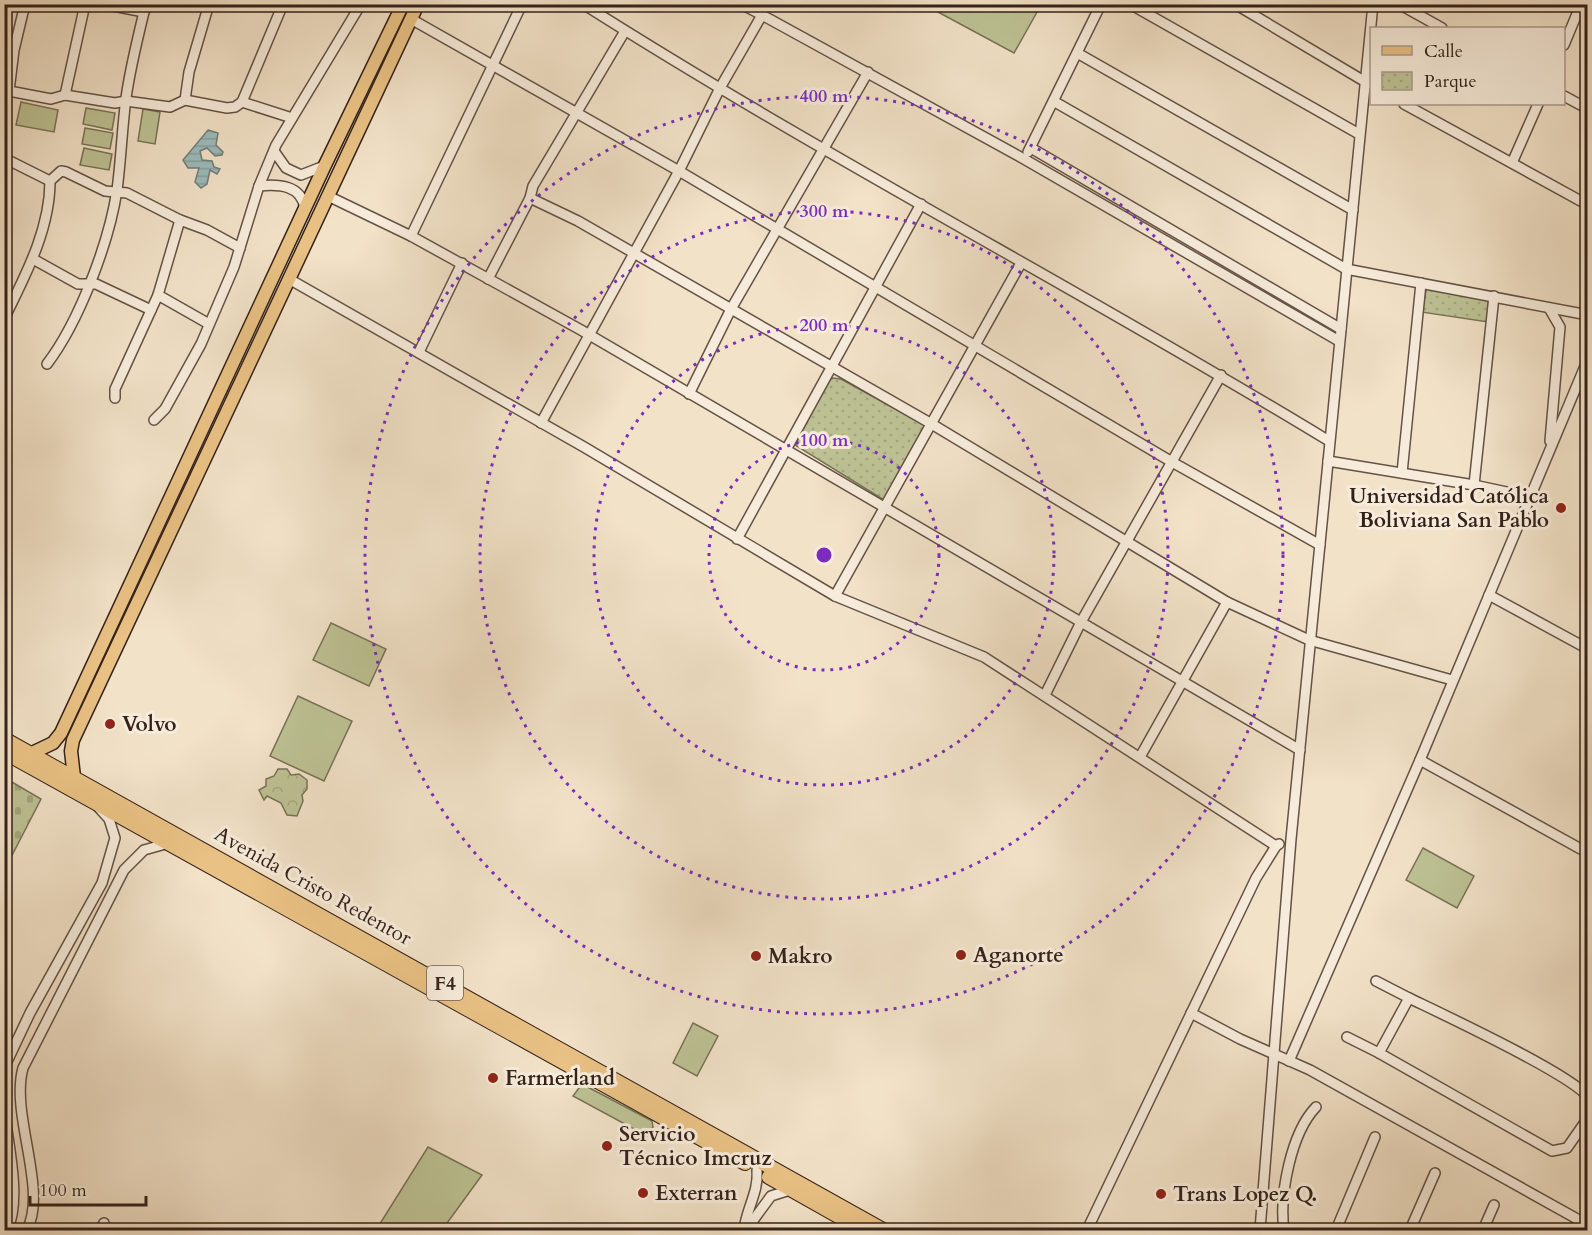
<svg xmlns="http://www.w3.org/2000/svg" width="1592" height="1235" font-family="Cardo,serif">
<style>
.green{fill:#bdc294;stroke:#787257;stroke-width:1.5}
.forest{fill:url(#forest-crowns);stroke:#787257;stroke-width:1.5}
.cemetery{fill:url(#cemetery-stones);stroke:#787257;stroke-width:1.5}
.park{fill:url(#park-dots);stroke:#787257;stroke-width:1.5}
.water{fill:url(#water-rules);stroke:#727e7b;stroke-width:1.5}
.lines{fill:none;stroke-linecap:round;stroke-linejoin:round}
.minor-casing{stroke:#645246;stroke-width:12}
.major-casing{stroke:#34221a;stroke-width:15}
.highway-casing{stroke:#34221a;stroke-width:16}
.minor{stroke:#f7ecdb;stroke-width:9}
.major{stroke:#e9c184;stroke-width:12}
.highway{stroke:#e9c184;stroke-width:14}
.ring{fill:none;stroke:#7b2cbf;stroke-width:3;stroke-dasharray:3 6}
.poi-dot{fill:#8f2418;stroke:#f7ecdb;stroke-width:2}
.labels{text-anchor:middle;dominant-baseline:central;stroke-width:6;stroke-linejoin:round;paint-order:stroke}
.shield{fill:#f7ecdb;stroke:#6e5f54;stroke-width:1.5}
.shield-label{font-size:20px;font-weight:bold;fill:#34221a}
.poi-label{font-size:21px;font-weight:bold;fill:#34221a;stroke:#f7ecdb;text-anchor:start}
.street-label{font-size:21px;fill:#34221a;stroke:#f7ecdb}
.centre{fill:#7b2cbf;stroke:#f7ecdb;stroke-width:3}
.ring-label{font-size:18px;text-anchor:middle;font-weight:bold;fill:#7b2cbf;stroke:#f7ecdb;stroke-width:6;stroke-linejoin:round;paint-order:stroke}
</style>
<defs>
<pattern id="forest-crowns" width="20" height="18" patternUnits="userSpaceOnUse" patternTransform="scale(1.5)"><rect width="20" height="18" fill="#bdc294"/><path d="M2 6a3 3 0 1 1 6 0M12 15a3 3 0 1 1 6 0" fill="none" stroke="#a3a67f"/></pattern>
<pattern id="cemetery-stones" width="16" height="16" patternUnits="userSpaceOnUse" patternTransform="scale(1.5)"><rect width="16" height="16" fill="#bdc294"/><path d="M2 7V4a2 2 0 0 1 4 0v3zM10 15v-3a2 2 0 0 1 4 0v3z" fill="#a3a67f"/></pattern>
<pattern id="park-dots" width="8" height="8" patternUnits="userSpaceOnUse" patternTransform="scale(1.5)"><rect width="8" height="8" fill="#bdc294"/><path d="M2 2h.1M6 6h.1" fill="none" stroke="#a3a67f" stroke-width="1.8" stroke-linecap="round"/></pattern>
<pattern id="water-rules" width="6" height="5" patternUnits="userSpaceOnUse" patternTransform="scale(1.5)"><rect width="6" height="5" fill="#9cbcbc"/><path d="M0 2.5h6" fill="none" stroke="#87a1a1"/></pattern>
</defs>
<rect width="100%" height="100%" fill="#f2e2c8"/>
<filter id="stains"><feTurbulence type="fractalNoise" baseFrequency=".00333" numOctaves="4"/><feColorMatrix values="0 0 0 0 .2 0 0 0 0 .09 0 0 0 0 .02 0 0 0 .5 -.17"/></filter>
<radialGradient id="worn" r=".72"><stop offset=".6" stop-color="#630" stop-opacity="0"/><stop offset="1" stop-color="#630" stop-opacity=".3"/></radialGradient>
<g class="green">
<path d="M 925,5 L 1041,5 L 1014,53 Z"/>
<path d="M 21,102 L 58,110 L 54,132 L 16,125 Z"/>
<path d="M 86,108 L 115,113 L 112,130 L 83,124 Z"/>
<path d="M 143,109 L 160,112 L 155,144 L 138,141 Z"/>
<path d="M 85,128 L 113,133 L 110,149 L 82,144 Z"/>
<path d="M 84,148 L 112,154 L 109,170 L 80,165 Z"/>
<path d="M 331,623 L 386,649 L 369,686 L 313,660 Z"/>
<path d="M 298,696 L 352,721 L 324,781 L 270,756 Z"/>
<path d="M 1423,848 L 1474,876 L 1457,908 L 1406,880 Z"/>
<path d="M 693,1023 L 718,1036 L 697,1076 L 673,1063 Z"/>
<path d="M 582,1084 L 652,1121 L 653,1127 L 647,1136 L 573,1096 Z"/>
<path d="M 428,1147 L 482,1175 L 442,1230 L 376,1230 Z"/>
</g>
<path class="forest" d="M 278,769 L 287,769 L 291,775 L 299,774 L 307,780 L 307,789 L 302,795 L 303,801 L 297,816 L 287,815 L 281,803 L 267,796 L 264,800 L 259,790 L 266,786 L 266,779 L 274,776 Z"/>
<path class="cemetery" d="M 5,778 L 41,799 L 5,869 Z"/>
<g class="park">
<path d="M 1427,287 L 1489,300 L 1488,322 L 1421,312 Z"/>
<path d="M 833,378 L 841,379 L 923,424 L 926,427 L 884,500 L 795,445 L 828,381 Z"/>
</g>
<path class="water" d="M 208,130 L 218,133 L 216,145 L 223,152 L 222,155 L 215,156 L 207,148 L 200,151 L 202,160 L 212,161 L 214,167 L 220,169 L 217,174 L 210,170 L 207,184 L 201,188 L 195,182 L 199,168 L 188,168 L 183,160 Z"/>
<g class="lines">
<g class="minor-casing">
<g id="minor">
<path d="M 103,4 L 144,12"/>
<path d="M 583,4 C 827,159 1083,291 1329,441"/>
<path d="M 741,4 L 762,15"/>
<path d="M 1130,4 L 1359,134"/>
<path d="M 1235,4 L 1369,84"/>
<path d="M 1399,4 L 1442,28"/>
<path d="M 1569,4 L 1588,15"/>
<path d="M 411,19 L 679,171 L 1172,462 L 1320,545"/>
<path d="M 1564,45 L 1581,4"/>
<path d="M 1079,54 L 1353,210"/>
<path d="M 9,91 L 14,50 L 25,4"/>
<path d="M 4,93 L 9,91 L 51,99 L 65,95 L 115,103 L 126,101 L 170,107 L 185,100 L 227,108 L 235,107 L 242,102 L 292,118"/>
<path d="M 65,95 L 85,4"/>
<path d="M 1564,96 L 1588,109"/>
<path d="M 185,100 L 189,72 L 209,4"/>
<path d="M 242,102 L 283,4"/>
<path d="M 1055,102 L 1346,269 L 1588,315"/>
<path d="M 1404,104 L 1588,205"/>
<path d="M 1031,148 L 1341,329"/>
<path d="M 274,151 L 286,168 L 301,175 L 324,166"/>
<path d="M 1028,152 L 1101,4"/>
<path d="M 4,158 L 50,181 L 61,171 L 66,172 L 105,191 L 127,193 L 180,220 L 207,230 L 240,248"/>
<path d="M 1512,163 L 1538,104"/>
<path d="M 259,186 C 279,184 301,185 305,208"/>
<path d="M 328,196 L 411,236 L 581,330 L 1300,750"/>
<path d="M 530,198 L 578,221 L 930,423 L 1227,602 L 1309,640 L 1452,680"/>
<path d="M 411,236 L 522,4"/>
<path d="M 33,259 L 78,284 L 96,284 L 151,310"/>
<path d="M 289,279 L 584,447 L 835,596 L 984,657 L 1276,846"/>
<path d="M 488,279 L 530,198 L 533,186 L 625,31"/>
<path d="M 158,295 L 209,324"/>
<path d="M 1549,308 L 1560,327 L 1550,441"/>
<path d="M 4,319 C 25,276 50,230 50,181"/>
<path d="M 419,352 L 462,263"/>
<path d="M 47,364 C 79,322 109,243 117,190 C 121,160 122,129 126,98 C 130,69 137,41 144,12 L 148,4"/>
<path d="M 689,394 L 731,309 L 868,72"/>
<path d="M 115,398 L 115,389 L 158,295 L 180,220"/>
<path d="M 154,420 L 165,409 L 201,344 L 234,267 L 259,186 L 276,145 L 361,4"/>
<path d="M 541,423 L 679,171 L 720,88 L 762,15 L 1024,159 L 1339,341"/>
<path d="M 1328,461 L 1474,485 L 1530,497"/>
<path d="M 1402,473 L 1421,283"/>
<path d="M 1474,485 L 1494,296"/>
<path d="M 737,539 L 921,204"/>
<path d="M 1489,595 L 1588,649"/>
<path d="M 835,596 L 1021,263"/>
<path d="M 1045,695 L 1081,622 L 1221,375"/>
<path d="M 1140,757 L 1227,602"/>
<path d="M 1420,760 L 1588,853"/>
<path d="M 1376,981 L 1409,998"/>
<path d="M 1191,1013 L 1240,1039 L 1310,1070 L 1588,1225"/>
<path d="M 1347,1037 L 1379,1053"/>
<path d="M 1289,1061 L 1420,760 L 1588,359"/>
<path d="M 4,1068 L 30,1013 L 102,883 L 115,838 L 109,819 L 99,808"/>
<path d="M 1588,1097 C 1571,1074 1442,1014 1409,998 L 1379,1053 L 1552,1151 L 1567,1148 L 1588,1118"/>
<path d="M 4,1110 C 8,1142 22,1202 7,1230"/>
<path d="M 27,1230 C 48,1189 10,1114 23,1068 L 124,870 L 144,850 L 169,843"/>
<path d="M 100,1230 L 104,1223"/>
<path d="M 744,1230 C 746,1209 759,1192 757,1170"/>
<path d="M 746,1230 L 771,1196 L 790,1190"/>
<path d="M 1087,1230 L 1256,878 L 1276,846 L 1279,844"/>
<path d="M 1260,1230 L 1291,839 L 1373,4"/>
<path d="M 1284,1230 C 1279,1195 1291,1133 1316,1107"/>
<path d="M 1336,1230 L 1375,1137"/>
<path d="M 1410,1230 L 1435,1173"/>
<path d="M 1483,1230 L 1494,1205"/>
</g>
</g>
<g class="major-casing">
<g id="major">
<path d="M 30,754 L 53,743 L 61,733 L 325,165 L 403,4"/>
<path d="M 74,777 L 71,751 L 73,740 L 418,4"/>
</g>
</g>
<g class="highway-casing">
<g id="highway">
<path d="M 4,739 L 883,1230"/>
<path d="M 4,752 L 745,1163"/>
<path d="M 769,1177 L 863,1230"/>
</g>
</g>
<use href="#minor" class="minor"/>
<use href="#major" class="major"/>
<use href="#highway" class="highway"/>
</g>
<g class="ring">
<circle cx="824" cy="555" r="115"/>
<circle cx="824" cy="555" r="230"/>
<circle cx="824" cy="555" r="344"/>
<circle cx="824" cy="555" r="459"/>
</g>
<g class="poi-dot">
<circle cx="1561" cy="508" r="6"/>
<circle cx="110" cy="724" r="6"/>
<circle cx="961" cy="955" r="6"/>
<circle cx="756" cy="956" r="6"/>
<circle cx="493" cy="1078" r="6"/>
<circle cx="607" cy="1146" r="6"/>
<circle cx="643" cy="1193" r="6"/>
<circle cx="1161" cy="1194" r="6"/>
</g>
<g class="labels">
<rect class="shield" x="427" y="966" width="36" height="34" rx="4.5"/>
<g class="shield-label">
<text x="445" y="983">F4</text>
</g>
<g class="poi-label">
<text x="1549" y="496" text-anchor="end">Universidad Católica<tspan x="1549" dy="24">Boliviana San Pablo</tspan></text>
<text x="122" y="724">Volvo</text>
<text x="973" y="955">Aganorte</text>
<text x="768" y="956">Makro</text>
<text x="505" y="1078">Farmerland</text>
<text x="619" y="1134">Servicio<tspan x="619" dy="24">Técnico Imcruz</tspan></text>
<text x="655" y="1193">Exterran</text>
<text x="1173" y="1194">Trans Lopez Q.</text>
</g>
<g class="street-label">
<text transform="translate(313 886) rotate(29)">Avenida Cristo Redentor</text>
</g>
</g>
<circle cx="824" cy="555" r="9" class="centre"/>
<g class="ring-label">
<text x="824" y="102">400 m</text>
<text x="824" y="217">300 m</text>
<text x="824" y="331">200 m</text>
<text x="824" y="446">100 m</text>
</g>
<rect width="1592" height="1235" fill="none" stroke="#f2e2c8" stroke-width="24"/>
<rect x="6" y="6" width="1580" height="1223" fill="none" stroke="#34221a" stroke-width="3"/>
<rect x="12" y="12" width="1568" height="1211" fill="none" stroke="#34221a" stroke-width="1.5"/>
<rect x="1370" y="27" width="195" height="78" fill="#f7ecdb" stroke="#a99b8e" stroke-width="1.5"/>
<rect x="1382" y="46" width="30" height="9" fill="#e9c184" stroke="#a99b8e" stroke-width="1.5"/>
<text x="1424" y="57" font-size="18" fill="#34221a">Calle</text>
<rect x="1382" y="72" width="30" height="18" fill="url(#park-dots)" stroke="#a99b8e" stroke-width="1.5"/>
<text x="1424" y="87" font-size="18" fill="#34221a">Parque</text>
<path d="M30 1196v9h116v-9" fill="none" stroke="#34221a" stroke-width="3"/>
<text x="39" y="1196" font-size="18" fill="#34221a" stroke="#f7ecdb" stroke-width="4.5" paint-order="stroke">100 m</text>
<rect width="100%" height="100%" filter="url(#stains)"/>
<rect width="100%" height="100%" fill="url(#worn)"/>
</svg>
